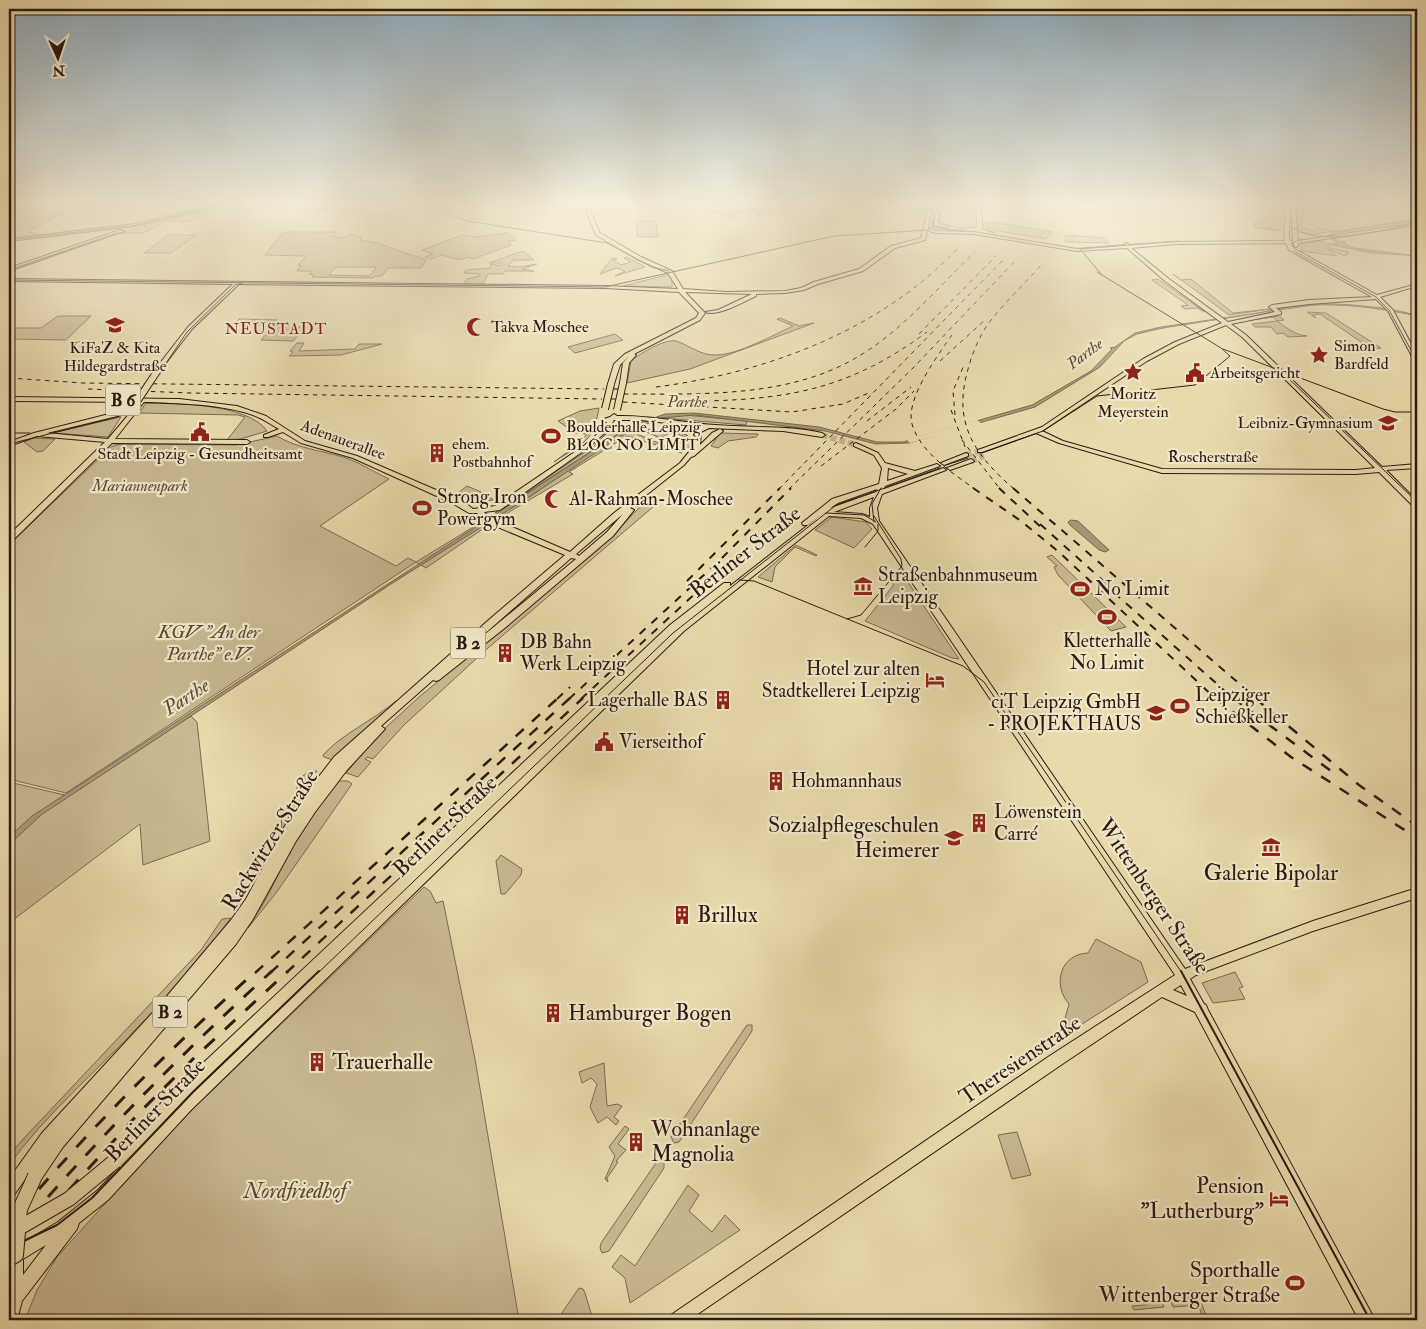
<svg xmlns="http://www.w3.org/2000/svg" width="1426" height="1329" font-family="'IM FELL Double Pica',serif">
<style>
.green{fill:#c8b991;stroke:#7a6a52;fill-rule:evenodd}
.water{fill:#a89977;stroke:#76664f}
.pier{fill:#e8daab}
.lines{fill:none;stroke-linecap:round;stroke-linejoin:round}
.stream{stroke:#76664f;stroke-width:1}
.major-tunnel{stroke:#c2b48c;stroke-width:6;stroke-dasharray:6 3;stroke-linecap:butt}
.major-casing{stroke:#2b1a12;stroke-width:2}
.major{fill:#e8daab;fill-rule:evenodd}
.tram-far1{stroke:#2b1a12;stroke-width:1}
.tram{stroke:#2b1a12;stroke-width:2}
.rail-far3{stroke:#2b1a12;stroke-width:1;stroke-dasharray:4.5 4.5;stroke-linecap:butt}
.rail-far2{stroke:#2b1a12;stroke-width:2;stroke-dasharray:8 8;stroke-linecap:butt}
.rail-far1{stroke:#2b1a12;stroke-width:2.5;stroke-dasharray:11 11;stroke-linecap:butt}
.rail{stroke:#2b1a12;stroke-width:3;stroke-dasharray:14 14;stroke-linecap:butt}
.major-bridge-far1-casing{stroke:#2b1a12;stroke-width:8;stroke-linecap:butt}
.major-bridge-casing{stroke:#2b1a12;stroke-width:16;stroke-linecap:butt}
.major-bridge-far1{stroke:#e8daab;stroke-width:6}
.major-bridge{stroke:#e8daab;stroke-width:14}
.labels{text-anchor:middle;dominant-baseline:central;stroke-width:4.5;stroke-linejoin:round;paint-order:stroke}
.far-poi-label{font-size:16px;fill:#2b1a12;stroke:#f0e7c8;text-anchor:start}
.far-neighbourhood-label{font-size:16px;letter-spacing:1px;fill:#7a1f14;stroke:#f0e7c8}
.far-water-label{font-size:16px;font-style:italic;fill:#5d4d3a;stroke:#f0e7c8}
.far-street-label{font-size:16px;fill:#2b1a12;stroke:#f0e7c8}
.far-park-label{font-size:16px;font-style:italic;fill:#5a4a38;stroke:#f0e7c8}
.shield{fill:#f0e7c8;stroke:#665849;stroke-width:1}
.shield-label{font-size:18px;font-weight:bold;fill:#2b1a12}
.poi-label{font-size:19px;fill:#2b1a12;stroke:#f0e7c8;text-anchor:start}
.park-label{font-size:19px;font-style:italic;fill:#5a4a38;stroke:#f0e7c8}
.water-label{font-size:20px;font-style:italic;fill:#5d4d3a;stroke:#f0e7c8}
.near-street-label{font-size:22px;fill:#2b1a12;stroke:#f0e7c8}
.near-poi-label{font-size:22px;fill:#2b1a12;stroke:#f0e7c8;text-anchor:start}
.near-park-label{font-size:22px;font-style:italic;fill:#5a4a38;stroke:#f0e7c8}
</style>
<rect width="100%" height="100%" fill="#e8daab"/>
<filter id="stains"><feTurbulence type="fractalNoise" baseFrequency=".004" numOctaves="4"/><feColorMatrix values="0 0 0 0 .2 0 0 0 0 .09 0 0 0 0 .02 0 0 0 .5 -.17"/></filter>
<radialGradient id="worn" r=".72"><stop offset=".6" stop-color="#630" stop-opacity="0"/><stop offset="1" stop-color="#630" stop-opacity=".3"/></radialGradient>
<g class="green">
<path d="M 222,205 L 239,205 L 214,209 L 217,211 L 214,213 L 186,222 L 168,221 L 143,233 L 121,233 Z"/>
<path d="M 316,205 L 367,205 L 342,211 L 338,209 L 321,212 L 315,208 Z"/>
<path d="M 767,205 L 770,205 L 770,214 L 763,213 L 762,216 L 757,216 L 757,212 L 735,213 L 736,218 L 727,218 L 732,217 L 731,214 L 725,216 L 724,213 L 713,212 L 739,212 L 734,208 L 712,207 L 757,208 L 752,210 L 767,212 L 767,209 L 762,208 L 767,208 Z"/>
<path d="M 934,205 L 976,205 L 977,227 L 963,229 L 939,224 L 940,214 Z"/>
<path d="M 1273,205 L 1284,205 L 1286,207 L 1286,226 L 1282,230 L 1264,228 L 1277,231 L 1254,227 L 1254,221 L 1268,217 L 1275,211 Z"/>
<path d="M 1297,206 L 1310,211 C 1300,217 1301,218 1302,228 L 1313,231 L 1318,228 L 1335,231 L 1314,234 L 1298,232 Z"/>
<path d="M 9,209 L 64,212 L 28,232 L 42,235 L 9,239 Z"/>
<path d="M 635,221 L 656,221 L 658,237 L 638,237 Z"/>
<path d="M 986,222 L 992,222 L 1052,232 L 1045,239 L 992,230 L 987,227 Z"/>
<path d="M 283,232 L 336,232 L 332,236 L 342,238 L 350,234 L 363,238 L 360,240 L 377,243 L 426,260 L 421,268 L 388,268 L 382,276 L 375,276 L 373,278 L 312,277 L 314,275 L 309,274 L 311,271 L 297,271 L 301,266 L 298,265 L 306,256 L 265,255 ZM 336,267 L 376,267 L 376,268 L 369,276 L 329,275 Z"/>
<path d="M 508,233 L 516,240 L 508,241 L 511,245 L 473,259 L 467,257 L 460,260 L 442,255 L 431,259 L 425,257 L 433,254 L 422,250 L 462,235 L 477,237 Z"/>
<path d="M 168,235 L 196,235 L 171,253 L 144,253 Z"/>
<path d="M 1066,235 L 1103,238 L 1109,243 L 1065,242 Z"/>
<path d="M 1323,241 L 1331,248 L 1349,252 L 1345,252 L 1348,254 L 1345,256 L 1327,248 L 1337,256 L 1301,251 L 1301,243 Z"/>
<path d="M 523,251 L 534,260 L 513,260 L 508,266 L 519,267 L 537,264 L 522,269 L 534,271 L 505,271 L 503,274 L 488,274 L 483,284 L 464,284 L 467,279 L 479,276 L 480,274 L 464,273 L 466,270 L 490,268 L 491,264 L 500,266 L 502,263 L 489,263 Z"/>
<path d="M 627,257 L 645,267 L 615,276 L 625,271 L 617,268 L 600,274 L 612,258 L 617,259 L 613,260 L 621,265 L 631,262 L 624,258 Z"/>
<path d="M 670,274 L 672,278 L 672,287 L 623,286 Z"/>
<path d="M 1173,274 L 1181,280 L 1191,279 L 1233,313 L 1270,309 L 1229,315 Z"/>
<path d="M 1158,279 L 1205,312 L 1197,308 L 1185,309 L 1181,306 L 1188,305 L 1152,280 Z"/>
<path d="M 1307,312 L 1326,313 L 1381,348 L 1362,350 L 1350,342 L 1356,345 L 1364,344 L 1320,314 L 1313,315 L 1316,318 Z"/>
<path d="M 58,316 L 91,316 L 66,340 L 9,339 L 9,328 L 41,328 Z"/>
<path d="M 1280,316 L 1284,320 L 1277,321 C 1287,328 1295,335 1307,336 L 1288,337 L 1283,333 L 1277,334 L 1271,327 L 1255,327 L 1252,324 L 1277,321 L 1274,317 L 1251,320 Z"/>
<path d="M 780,318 L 799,326 L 814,323 L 690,369 L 627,383 L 631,361 C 639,354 666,338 676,341 C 689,345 701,356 716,355 C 738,355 775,334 793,326 L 777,319 Z"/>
<path d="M 239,319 L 278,320 L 273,325 L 233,325 Z"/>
<path d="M 273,327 L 305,327 L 293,341 L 261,340 Z"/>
<path d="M 615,334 L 623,340 L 575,353 L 568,347 Z"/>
<path d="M 297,343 L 304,343 L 299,351 L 355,349 L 359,344 L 382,344 L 341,355 L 289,356 L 293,352 L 290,351 Z"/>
<path d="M 146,403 C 176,403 249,404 267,431 L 241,439 L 227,440 L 245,417 L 238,415 L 139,413 Z"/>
<path d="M 599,408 C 593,444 582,443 554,462 L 578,444 L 587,434 L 575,433 L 558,421 L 580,411 Z"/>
<path d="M 685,415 L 747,421 L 746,425 L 662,418 Z"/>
<path d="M 121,417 L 108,437 L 52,433 Z"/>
<path d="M 614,426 L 629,427 L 495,513 L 594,446 Z"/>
<path d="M 637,428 L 673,432 L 689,438 L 692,445 L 687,449 L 670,433 L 660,438 L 642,430 L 637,434 L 682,453 L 627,436 L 569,472 L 573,474 L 499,518 L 499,515 C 547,490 587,451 637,428 Z"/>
<path d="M 720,433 L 758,434 L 758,435 L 756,437 L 728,441 L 718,448 L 711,446 Z"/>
<path d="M 277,436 C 299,449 320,450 343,457 C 359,462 374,472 389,479 L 320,526 L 396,566 L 408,558 L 416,562 L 483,521 L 490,524 L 426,568 L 416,562 L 66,793 L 9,779 L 9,545 L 111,447 L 119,444 L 236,445 Z"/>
<path d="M 33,438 L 55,439 L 43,451 L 37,452 L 24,442 Z"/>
<path d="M 467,486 L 481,492 L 480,494 L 495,500 L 474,502 L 458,493 Z"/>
<path d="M 653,495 L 660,501 L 488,648 L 404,725 L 373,759 L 367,757 L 365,759 L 371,762 L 358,777 L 346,773 L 382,731 L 419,697 L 594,553 C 615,535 632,513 653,495 Z"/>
<path d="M 832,517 L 866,522 L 872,529 L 854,548 L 815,530 Z"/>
<path d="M 796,545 L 817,555 L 816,556 L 795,547 L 775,567 L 772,582 L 758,577 Z"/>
<path d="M 1052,555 L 1126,627 L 1111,631 L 1058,575 L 1054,567 L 1057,566 L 1047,557 Z"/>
<path d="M 902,573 L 959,659 L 952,658 L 865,621 L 893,586 L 893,582 Z"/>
<path d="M 396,701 L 399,701 L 333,760 L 324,757 L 323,755 C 342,734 372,721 396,701 Z"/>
<path d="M 191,716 L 197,722 L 199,740 L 210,841 L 143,865 L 140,824 L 9,923 L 9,782 L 69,796 Z"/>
<path d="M 317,771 L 303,791 L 306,792 L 282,835 L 281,813 L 296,796 L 298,780 L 308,772 Z"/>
<path d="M 338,781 L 348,781 L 352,784 L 276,893 L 248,928 L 266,899 L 297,837 Z"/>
<path d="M 501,855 L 522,869 L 521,875 L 505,894 L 501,894 L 496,861 Z"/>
<path d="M 424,887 L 430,891 L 436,903 L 443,901 L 475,1059 L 518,1314 L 524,1320 L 25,1320 L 37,1290 L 57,1257 L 174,1127 Z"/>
<path d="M 231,918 C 203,956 172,992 139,1026 C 96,1072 46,1114 9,1165 L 9,1155 L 26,1136 L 201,950 L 222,919 Z"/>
<path d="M 1096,939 L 1141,962 L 1148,982 L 1076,1028 L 1064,1022 L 1069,1004 C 1052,985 1060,954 1088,953 Z"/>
<path d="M 1235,972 L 1243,987 L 1239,988 L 1245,999 L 1213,1003 L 1202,983 Z"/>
<path d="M 747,1025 L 752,1025 L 752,1031 L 679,1142 L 674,1143 L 671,1137 Z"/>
<path d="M 604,1063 L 607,1106 L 617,1104 L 622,1106 L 614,1117 L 619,1121 L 616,1125 L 607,1117 L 598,1123 L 590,1107 L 597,1084 L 591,1078 L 582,1083 L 579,1072 Z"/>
<path d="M 625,1126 L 629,1129 L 618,1144 L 626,1150 L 616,1161 L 618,1162 L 607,1178 L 608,1182 L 605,1179 L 615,1156 L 609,1147 Z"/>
<path d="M 1017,1132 L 1031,1175 L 1012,1179 L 998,1135 Z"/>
<path d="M 658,1160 L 664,1162 L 664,1168 L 609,1251 L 602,1253 L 600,1248 L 601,1243 Z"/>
<path d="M 688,1185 L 699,1195 L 689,1211 L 712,1232 L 725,1215 L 740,1230 L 630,1303 L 625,1278 L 612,1267 L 621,1255 L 635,1266 Z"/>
<path d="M 579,1288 L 583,1289 L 585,1293 L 593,1320 L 557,1320 Z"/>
<path d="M 1196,1290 L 1208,1320 L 1204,1320 L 1198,1305 L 1173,1307 L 1170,1299 L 1161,1299 L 1164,1307 L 1134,1310 L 1132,1306 L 1146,1305 L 1143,1296 Z"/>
</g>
<g class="water">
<path d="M 1417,219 L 1413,221 L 1336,233 L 1331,237 L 1341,243 L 1341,241 L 1345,241 L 1346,245 L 1354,248 L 1417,256 L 1372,253 L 1327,244 L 1337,244 L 1327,236 L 1332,232 Z"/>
<path d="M 1320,304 C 1342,303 1398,308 1417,316 C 1366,305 1310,299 1259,313 L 1163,328 L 1137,334 L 1124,341 L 1100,367 L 1035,407 L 909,443 L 876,444 L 825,431 L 695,415 L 660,418 L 621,436 L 529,497 L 391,584 L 41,815 L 9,845 L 9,837 L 32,816 L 629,427 L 665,414 L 694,413 L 819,427 L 877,442 L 903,442 L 1032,405 L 1091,371 L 1112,349 L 1110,348 L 1115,347 L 1135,333 L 1161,327 Z"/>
<path d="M 1071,520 L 1078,521 L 1109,550 L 1105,552 L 1099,550 L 1070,525 L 1068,522 Z"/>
</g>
<path class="pier" d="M 977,420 L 982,424 L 910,443 L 907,440 Z"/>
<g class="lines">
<path class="stream" d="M 323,212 L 328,208"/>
<g class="major-tunnel">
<path d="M 822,435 L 856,445"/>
<path d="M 966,455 L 980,451"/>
<path d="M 971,461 L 984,456"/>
</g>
<g class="major-casing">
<g id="major">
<path d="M 214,205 L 220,205 L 135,226 L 9,241 L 9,239 L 135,224 Z"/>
<path d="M 586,205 L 590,205 L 590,211 L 600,233 L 641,257 L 672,271 L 683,289 L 726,292 L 785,291 L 801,288 L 814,282 L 859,269 L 891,246 L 921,238 L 927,213 L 923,205 L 927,205 L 931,213 L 928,228 L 936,231 L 973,232 L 1077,249 L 1125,245 L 1125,244 L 1127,243 L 1130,245 L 1177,242 L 1285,241 C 1282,228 1289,217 1284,205 L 1288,205 C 1294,217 1286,228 1290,241 L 1293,241 L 1291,205 L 1295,205 L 1298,241 L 1417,223 L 1417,225 L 1298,243 L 1298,246 L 1296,247 L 1294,246 L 1294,243 L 1291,243 L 1293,248 L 1377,295 L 1417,284 L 1417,286 L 1380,297 L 1393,310 L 1417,355 L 1417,362 L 1414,360 L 1388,311 L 1376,299 L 1309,304 L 1276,308 L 1281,312 L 1281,314 L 1231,324 L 1246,335 L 1382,467 L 1417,464 L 1417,468 L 1386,470 L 1417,501 L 1417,507 L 1414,507 L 1379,472 L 1356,474 L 1162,473 L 1059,443 L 1036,433 L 982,452 L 978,452 L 978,450 L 1042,427 L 1143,359 L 1175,342 L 1222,323 L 1165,281 L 1127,248 L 1077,251 L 973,234 L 935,233 L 927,230 L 925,240 L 895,248 L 863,271 L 818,284 L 804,290 L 785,293 L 756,294 L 756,296 C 743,302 718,317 705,312 L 718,310 L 752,294 L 685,292 L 705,313 L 700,320 L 634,354 L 636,355 L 629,363 L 626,383 L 623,385 L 620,383 L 623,363 L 629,356 L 620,365 L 614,384 L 611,386 L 608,384 L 614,364 L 625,354 L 696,318 L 699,313 L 679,292 L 605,288 L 239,284 L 192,329 L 162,368 L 160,369 L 157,367 L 188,327 L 233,284 L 9,281 L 9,279 L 605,286 L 678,289 L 668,273 L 637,259 L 596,235 L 586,211 ZM 1286,243 L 1289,250 L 1372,297 L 1309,300 L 1272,305 L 1269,307 L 1275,312 L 1228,322 L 1169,279 L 1131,248 L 1177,244 ZM 1226,325 L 1242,337 L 1375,468 L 1356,470 L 1162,469 L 1063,441 L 1042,431 L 1147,361 L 1179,344 Z"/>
<path d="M 930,205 L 934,205 L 939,213 L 938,223 L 947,226 L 947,228 L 934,225 L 935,213 Z"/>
<path d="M 120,230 L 124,231 L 9,271 L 9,268 Z"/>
<path d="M 9,397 L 179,399 L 237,406 L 266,416 L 305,441 L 357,456 L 464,502 L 473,509 L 495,506 L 585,445 L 604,428 L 607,422 L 601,422 L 601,420 L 610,417 L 614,414 L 617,416 C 650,415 683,423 716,425 C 751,428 787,425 822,433 L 825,435 L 822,437 L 783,431 L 709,428 L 701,432 L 700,445 L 712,433 L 720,429 L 723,431 L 694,456 L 691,457 L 684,465 L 630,508 L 634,510 L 613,536 L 506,627 L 439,680 L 436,681 L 433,680 L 381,726 L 385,729 L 383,731 L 347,770 L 315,812 L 296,841 L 253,919 L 236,944 L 63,1147 L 40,1181 L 35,1183 L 30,1181 L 28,1175 L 14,1195 L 9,1197 L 9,1179 L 42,1133 L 157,1008 L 231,920 L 246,899 L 294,809 L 334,757 L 491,618 L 565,555 L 483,521 L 477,513 L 469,513 L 452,503 L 353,458 L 301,443 L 283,432 L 268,437 L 264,437 L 264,435 L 279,429 C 273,426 268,422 262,419 C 233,404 177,403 144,402 L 115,439 L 247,440 L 250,442 L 247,444 L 112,443 L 12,541 L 9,541 L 9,535 L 105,442 L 37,436 L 9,446 L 9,442 L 34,433 L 133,408 L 138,402 L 9,401 ZM 130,413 L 108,439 L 47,433 ZM 614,420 L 641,420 L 701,427 L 696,430 L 694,435 L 690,432 L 666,427 L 666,429 L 686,434 L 693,441 L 693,447 L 680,463 L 614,513 L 570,552 L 489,517 L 484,512 L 500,510 L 589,447 L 608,430 ZM 623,514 L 607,532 L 579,556 L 576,554 ZM 571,558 L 576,559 L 466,650 Z"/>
<path d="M 856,443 L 878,453 L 885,463 L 915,471 L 937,464 L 940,466 L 885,486 L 884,489 L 941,469 L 943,468 L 946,470 L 882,494 L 877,508 L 879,521 L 1185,969 L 1313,921 L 1417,888 L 1417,898 L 1313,931 L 1196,975 L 1190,979 L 1204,1004 L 1206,1005 L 1208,1010 L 1375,1320 L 1359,1320 L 1195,1012 L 1162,997 L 1058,1067 L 689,1320 L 668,1320 L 671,1315 L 1048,1057 L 1175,975 L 873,524 L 861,518 L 829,516 L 684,631 L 191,1110 L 108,1200 L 79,1223 L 77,1229 L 22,1301 L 17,1320 L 9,1320 L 9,1255 L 11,1250 L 58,1222 L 98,1190 L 137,1148 L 120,1166 L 115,1168 L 110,1166 L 108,1161 L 110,1156 L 168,1096 L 670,625 L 724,583 L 730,583 L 730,586 L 821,515 L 809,525 L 803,525 L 802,523 L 832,499 L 879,484 L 882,468 L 874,455 L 854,446 L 854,444 ZM 888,468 L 908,474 L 887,481 ZM 877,489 L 876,492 L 830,508 L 838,503 ZM 874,497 L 870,508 L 870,517 L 862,514 L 834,512 ZM 1181,985 L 1187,996 L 1173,990 ZM 46,1245 L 23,1275 L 23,1259 Z"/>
<path d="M 966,453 L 968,454 L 968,456 L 944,465 L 941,463 Z"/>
<path d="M 971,459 L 974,461 L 973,462 L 950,470 L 947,468 Z"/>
</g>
</g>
<use href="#major" class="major"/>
<g class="tram-far1">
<path d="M 433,205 L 447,214 L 467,221 L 607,243 L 652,267 L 669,271"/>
<path d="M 981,205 L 983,227"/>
<path d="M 1290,205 L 1292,208"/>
<path d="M 933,221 L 932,225 L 935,228 L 966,231"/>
<path d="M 1291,227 C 1322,248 1382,230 1417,223"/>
<path d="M 982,228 L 994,233"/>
<path d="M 9,240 L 137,225 L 219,205"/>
<path d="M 1291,243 L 1303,239"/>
<path d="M 1294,251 L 1376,297 L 1389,310 L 1417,361"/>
<path d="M 9,270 L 117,233"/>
<path d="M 1102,275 L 1080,249 L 1179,241"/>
<path d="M 9,280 L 605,287 L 834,236 L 928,230 L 932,228 L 935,215 L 929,205"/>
<path d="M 1223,349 L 1383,409 L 1395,412 L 1417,412"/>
<path d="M 1285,375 L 1417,502"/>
<path d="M 9,433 L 30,433"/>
<path d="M 9,444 L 117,417 L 136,408 L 187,332 L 235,285 L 242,283"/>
<path d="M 982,453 L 1043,431 L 1097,396 L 1195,385 L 1230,356 L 1221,348 L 1097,272"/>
<path d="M 946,465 L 968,458"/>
<path d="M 826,513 L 864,515 L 876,522"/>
<path d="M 874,522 L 872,504 L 881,488"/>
<path d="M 865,547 L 878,531 L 878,524"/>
<path d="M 739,580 L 754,581 L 963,666 L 984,682 L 1182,973"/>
<path d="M 847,619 L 861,615 L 902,566 L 901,559 L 874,516"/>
<path d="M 318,973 L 673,633 L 835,506 L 940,468"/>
</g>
<g class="tram">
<path d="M 1181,971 L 1370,1320"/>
<path d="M 9,1248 L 57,1225 L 92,1198 L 193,1092 L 319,971"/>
</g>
<g class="rail-far3">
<path d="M 919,334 L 996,256"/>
<path d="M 952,335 C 938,355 905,399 912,424 C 920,452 952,473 975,489"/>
<path d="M 940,361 L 986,319"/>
<path d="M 9,378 L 83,383 L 604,389"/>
<path d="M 656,387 C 765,373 880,331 957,249"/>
<path d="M 88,389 L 190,393 L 602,399"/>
<path d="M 614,389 L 619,389"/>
<path d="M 624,394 C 702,394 790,398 859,356 C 903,330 938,287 975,252"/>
<path d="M 611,399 L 617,399"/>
<path d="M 705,401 C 795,399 854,386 927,332"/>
<path d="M 623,402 L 792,412 L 843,404 L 871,392"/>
<path d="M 951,410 L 965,447"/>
<path d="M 955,415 L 953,391 L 964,365"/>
<path d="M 867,421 L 911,387"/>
<path d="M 962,440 L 1000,489"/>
<path d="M 821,466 L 896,409 L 914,391"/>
<path d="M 779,489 L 1006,257"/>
<path d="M 789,489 L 913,368 L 1016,260"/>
<path d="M 1014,489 C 976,456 953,425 967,373 C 971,357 977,341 986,327 C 1002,304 1024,285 1042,264"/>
</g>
<g class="rail-far2">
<path d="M 973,488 L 1021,521 L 1059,552 L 1216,699"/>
<path d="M 999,488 L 1044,530"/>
<path d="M 1013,488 L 1257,699"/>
<path d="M 1040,524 L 1109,586"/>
<path d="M 687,581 L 780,488"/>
<path d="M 1102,582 L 1234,699"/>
<path d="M 557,699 L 570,687"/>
<path d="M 569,699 L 719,561 L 791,488"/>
<path d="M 581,699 L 699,590"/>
</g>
<g class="rail-far1">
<path d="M 1215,698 L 1291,757 L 1417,838"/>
<path d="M 1233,698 L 1335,774"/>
<path d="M 1255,698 L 1359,785 L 1417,826"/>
<path d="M 255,973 L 558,698"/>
<path d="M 270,973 L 570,698"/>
<path d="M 286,973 L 583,698"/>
</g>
<g class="rail">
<path d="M 39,1189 C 108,1110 178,1042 256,971"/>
<path d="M 69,1190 L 137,1115 L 194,1058 L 288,971"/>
<path d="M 48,1197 C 119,1117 193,1043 272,971"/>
</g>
<g class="major-bridge-far1-casing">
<g id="major-bridge-far1">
<path d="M 136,403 L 160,367"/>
<path d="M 605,409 L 611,384"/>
<path d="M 617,410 L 623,383"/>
</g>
</g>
<g class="major-bridge-casing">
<g id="major-bridge">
<path d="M 17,1229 L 69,1199 L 115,1161"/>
<path d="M 9,1259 L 16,1255 L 20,1209 L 35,1176"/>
</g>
</g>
<use href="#major-bridge-far1" class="major-bridge-far1"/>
<use href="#major-bridge" class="major-bridge"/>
</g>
<linearGradient id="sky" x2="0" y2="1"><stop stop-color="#8ea9bb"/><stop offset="0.52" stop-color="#f5eed9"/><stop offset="1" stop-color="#f5eed9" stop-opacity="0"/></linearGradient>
<rect width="1426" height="391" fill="url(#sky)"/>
<defs>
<g id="school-bare" transform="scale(1.5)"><path d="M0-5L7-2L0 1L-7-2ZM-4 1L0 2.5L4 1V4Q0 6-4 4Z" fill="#8f2418" stroke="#f0e7c8" stroke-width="2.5" paint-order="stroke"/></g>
<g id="mosque-bare" transform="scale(1.5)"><path d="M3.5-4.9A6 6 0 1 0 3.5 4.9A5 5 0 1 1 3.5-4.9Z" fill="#8f2418" stroke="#f0e7c8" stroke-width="2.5" paint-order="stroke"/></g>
<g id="sight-bare" transform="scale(1.5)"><path d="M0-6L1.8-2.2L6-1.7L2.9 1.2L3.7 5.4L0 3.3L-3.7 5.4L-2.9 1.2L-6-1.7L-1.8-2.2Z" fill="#8f2418" stroke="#f0e7c8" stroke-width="2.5" paint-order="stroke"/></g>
<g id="civic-bare" transform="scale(1.5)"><path d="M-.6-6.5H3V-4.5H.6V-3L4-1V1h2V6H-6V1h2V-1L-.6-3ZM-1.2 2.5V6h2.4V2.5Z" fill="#8f2418" stroke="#f0e7c8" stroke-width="2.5" paint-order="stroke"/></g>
<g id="stadium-bare" transform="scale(1.5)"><path d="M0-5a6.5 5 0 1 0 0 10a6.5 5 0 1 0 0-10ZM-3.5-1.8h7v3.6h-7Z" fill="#8f2418" stroke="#f0e7c8" stroke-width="2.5" paint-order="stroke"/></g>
<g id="building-bare" transform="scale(1.5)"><path d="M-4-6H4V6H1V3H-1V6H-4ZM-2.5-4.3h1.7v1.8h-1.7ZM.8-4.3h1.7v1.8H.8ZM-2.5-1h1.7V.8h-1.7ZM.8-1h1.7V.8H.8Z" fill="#8f2418" stroke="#f0e7c8" stroke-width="2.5" paint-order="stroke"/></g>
<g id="museum-bare" transform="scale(1.5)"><path d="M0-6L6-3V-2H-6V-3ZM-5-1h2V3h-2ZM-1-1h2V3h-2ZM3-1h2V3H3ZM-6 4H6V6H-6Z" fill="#8f2418" stroke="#f0e7c8" stroke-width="2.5" paint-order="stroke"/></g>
<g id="hotel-bare" transform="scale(1.5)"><path d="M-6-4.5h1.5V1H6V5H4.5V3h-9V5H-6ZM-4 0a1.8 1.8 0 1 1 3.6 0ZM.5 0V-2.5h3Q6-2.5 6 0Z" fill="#8f2418" stroke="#f0e7c8" stroke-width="2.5" paint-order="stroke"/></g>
</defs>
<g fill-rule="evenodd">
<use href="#school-bare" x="115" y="325"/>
<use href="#mosque-bare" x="476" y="327"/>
<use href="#sight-bare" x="1319" y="355"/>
<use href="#sight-bare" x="1133" y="372"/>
<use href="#civic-bare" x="1195" y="373"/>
<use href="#school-bare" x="1388" y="423"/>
<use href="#civic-bare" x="200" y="432"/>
<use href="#stadium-bare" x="551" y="436"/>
<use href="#building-bare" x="437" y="453"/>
<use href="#mosque-bare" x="554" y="499"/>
<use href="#stadium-bare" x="422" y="508"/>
<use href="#museum-bare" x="863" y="586"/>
<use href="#stadium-bare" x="1080" y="589"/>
<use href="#stadium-bare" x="1107" y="617"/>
<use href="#building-bare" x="505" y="653"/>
<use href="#hotel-bare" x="935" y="680"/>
<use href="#building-bare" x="723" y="700"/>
<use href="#stadium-bare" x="1180" y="706"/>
<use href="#school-bare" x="1156" y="713"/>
<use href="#civic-bare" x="604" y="742"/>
<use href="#building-bare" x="776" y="781"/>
<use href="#building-bare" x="979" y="823"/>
<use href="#school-bare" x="954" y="838"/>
<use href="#museum-bare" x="1271" y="847"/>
<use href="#building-bare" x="682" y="915"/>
<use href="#building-bare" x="553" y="1013"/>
<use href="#building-bare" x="317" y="1062"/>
<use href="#building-bare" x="636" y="1142"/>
<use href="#hotel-bare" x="1279" y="1199"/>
<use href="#stadium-bare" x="1295" y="1283"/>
</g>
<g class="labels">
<g class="far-poi-label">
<text x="491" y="327">Takva Moschee</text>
<text x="1334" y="346">Simon<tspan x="1334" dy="18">Bardfeld</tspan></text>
<text x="115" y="348" text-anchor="middle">KiFaZ &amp; Kita<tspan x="115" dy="18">Hildegardstraße</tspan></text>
<text x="1210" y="373">Arbeitsgericht</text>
<text x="1133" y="394" text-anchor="middle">Moritz<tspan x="1133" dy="18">Meyerstein</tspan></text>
<text x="1373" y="423" text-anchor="end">Leibniz-Gymnasium</text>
<text x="566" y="427">Boulderhalle Leipzig<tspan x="566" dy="18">BLOC NO LIMIT</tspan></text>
<text x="452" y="444">ehem.<tspan x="452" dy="18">Postbahnhof</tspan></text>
<text x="200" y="454" text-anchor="middle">Stadt Leipzig - Gesundheitsamt</text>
</g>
<g class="far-neighbourhood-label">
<text x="276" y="329">NEUSTADT</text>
</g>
<g class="far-water-label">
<text transform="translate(1085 354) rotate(-37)">Parthe</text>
<text x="687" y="402">Parthe</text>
</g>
<g class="far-street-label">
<text transform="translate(343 440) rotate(20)">Adenauerallee</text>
<text x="1213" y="457">Roscherstraße</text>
</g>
<g class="far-park-label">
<text x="140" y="486">Mariannenpark</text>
</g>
<g class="shield">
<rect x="105.5" y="384.5" width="35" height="31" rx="4"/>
<rect x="450.5" y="627.5" width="35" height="31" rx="4"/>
<rect x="152.5" y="996.5" width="35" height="31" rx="4"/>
</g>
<g class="shield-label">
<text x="123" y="400">B 6</text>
<text x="468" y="643">B 2</text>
<text x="170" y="1012">B 2</text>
</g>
<g class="poi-label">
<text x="437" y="497">Strong Iron<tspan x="437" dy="22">Powergym</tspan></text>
<text x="569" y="499">Al-Rahman-Moschee</text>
<text x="878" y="575">Straßenbahnmuseum<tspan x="878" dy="22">Leipzig</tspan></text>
<text x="1095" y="589">No Limit</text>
<text x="1107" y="641" text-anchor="middle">Kletterhalle<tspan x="1107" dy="22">No Limit</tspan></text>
<text x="520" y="642">DB Bahn<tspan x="520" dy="22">Werk Leipzig</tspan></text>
<text x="920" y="669" text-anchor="end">Hotel zur alten<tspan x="920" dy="22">Stadtkellerei Leipzig</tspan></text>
<text x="1195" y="695">Leipziger<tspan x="1195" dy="22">Schießkeller</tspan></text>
<text x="708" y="700" text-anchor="end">Lagerhalle BAS</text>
<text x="1141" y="702" text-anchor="end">ciT Leipzig GmbH<tspan x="1141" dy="22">- PROJEKTHAUS</tspan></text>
<text x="619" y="742">Vierseithof</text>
<text x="791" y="781">Hohmannhaus</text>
<text x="994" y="812">Löwenstein<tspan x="994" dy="22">Carré</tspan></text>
</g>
<g class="park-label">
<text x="209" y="632">KGV "An der<tspan x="209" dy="22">Parthe" e.V.</tspan></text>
</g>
<g class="water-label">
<text transform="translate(186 697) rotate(-33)">Parthe</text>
</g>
<g class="near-street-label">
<text transform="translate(745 552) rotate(-38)">Berliner Straße</text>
<text transform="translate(445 826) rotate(-44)">Berliner Straße</text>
<text transform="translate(270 840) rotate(-58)">Rackwitzer Straße</text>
<text transform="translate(1154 896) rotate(56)">Wittenberger Straße</text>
<text transform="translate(1020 1060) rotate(-34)">Theresienstraße</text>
<text transform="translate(155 1110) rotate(-46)">Berliner Straße</text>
</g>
<g class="near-poi-label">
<text x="939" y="825" text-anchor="end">Sozialpflegeschulen<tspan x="939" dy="25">Heimerer</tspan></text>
<text x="1271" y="873" text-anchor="middle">Galerie Bipolar</text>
<text x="697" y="915">Brillux</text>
<text x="568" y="1013">Hamburger Bogen</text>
<text x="332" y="1062">Trauerhalle</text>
<text x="651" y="1129">Wohnanlage<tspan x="651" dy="25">Magnolia</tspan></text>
<text x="1264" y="1186" text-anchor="end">Pension<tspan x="1264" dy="25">"Lutherburg"</tspan></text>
<text x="1280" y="1270" text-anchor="end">Sporthalle<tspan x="1280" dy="25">Wittenberger Straße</tspan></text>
</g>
<g class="near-park-label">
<text x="295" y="1191">Nordfriedhof</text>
</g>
</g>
<rect width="1426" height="1329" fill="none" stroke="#e8daab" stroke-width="30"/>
<rect x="10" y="10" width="1406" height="1309" fill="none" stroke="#2b1a12" stroke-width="2.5"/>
<rect x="15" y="15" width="1396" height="1299" fill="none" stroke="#2b1a12"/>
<g transform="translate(58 58) rotate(177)" stroke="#f0e7c8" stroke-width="4" paint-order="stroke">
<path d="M0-4L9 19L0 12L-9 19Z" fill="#2b1a12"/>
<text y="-8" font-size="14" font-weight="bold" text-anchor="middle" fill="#2b1a12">N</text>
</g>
<rect width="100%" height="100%" filter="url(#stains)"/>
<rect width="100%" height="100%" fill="url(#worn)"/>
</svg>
